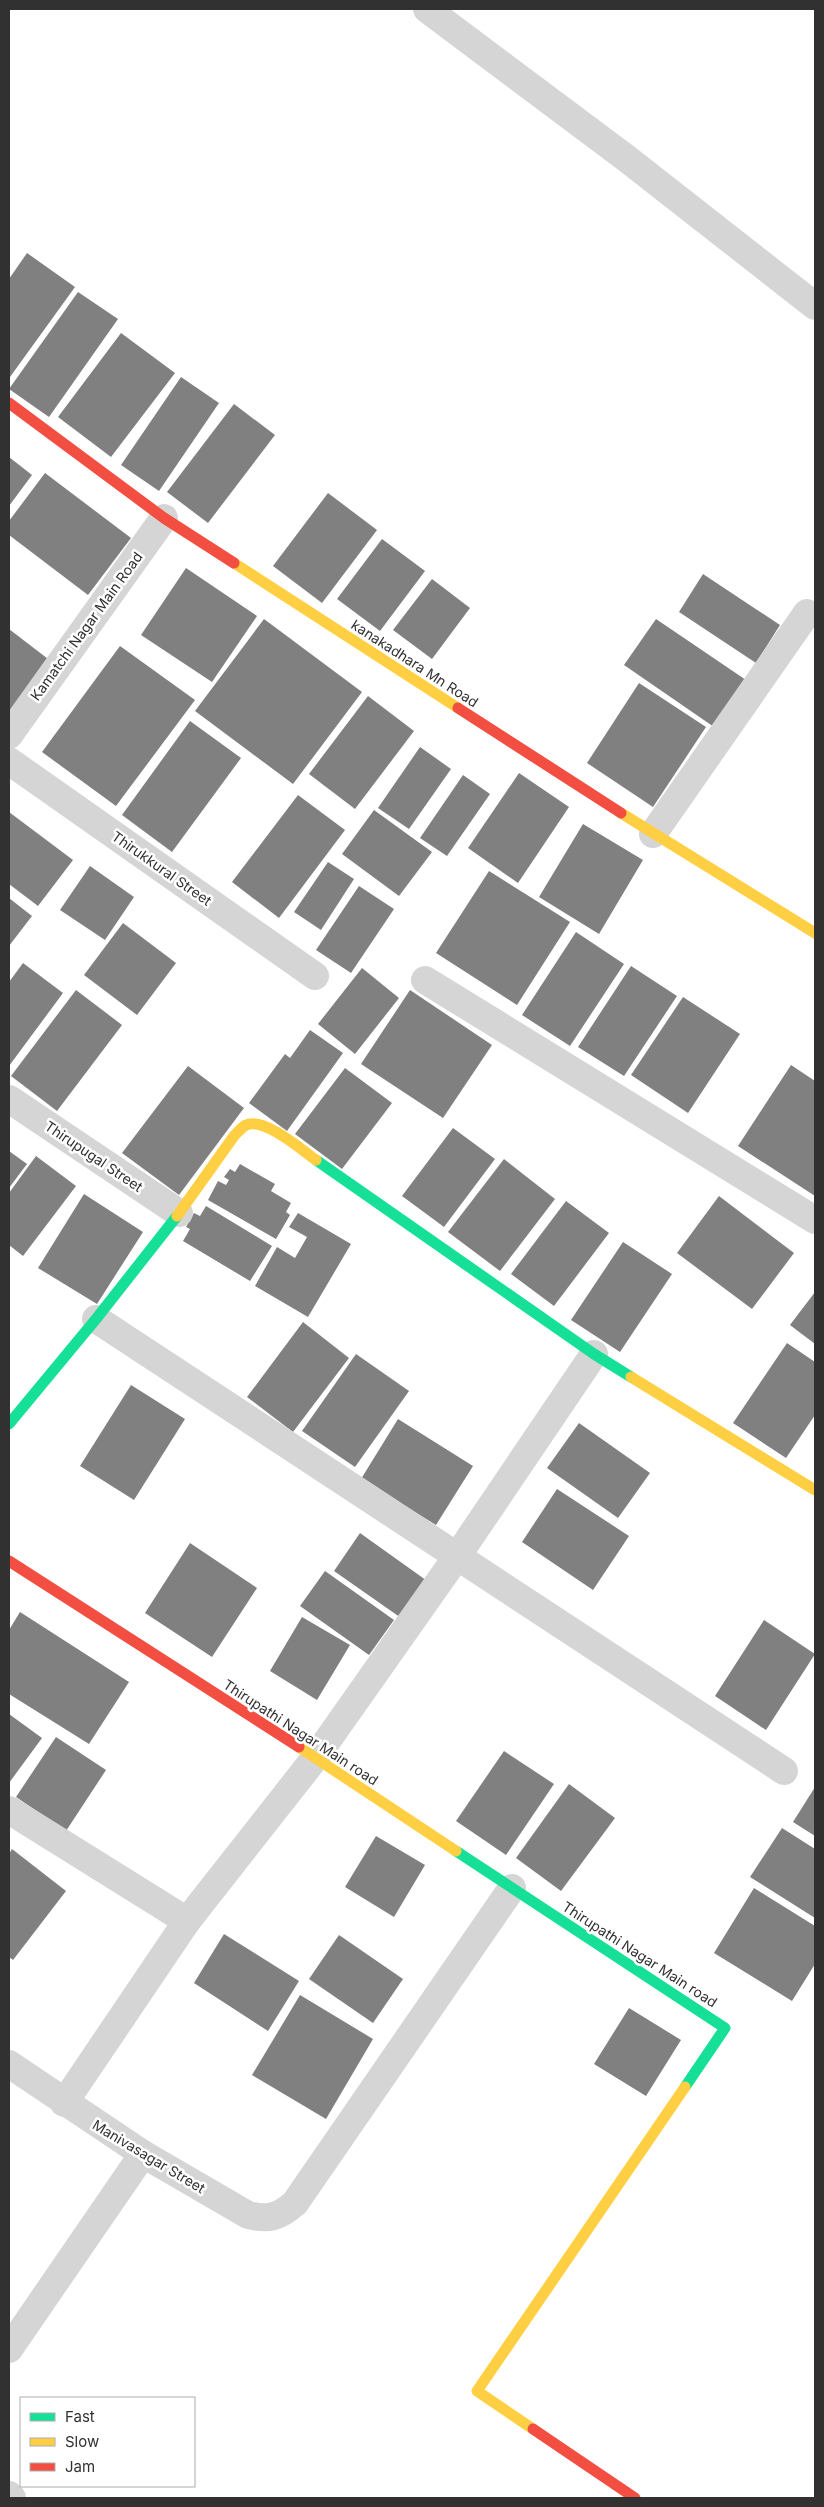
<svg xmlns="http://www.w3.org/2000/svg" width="824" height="2507" font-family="Inter,sans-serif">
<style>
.building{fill:#808080}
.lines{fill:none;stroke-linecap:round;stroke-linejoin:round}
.street{stroke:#d5d5d5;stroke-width:28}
.fast{stroke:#16e098;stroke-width:11}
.slow{stroke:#ffcf43;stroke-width:11}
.jam{stroke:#f24e42;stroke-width:11}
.labels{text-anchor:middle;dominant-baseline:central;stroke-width:5;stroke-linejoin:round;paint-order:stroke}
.street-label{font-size:14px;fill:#313131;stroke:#fff}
</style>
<rect width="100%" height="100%" fill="#fff"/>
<g class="building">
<path d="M 27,253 L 75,287 L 10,377 L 9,279 Z"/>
<path d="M 78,292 L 118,319 L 49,417 L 9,389 Z"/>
<path d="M 121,333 L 175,373 L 111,457 L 58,417 Z"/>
<path d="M 181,377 L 219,403 L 159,491 L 121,465 Z"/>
<path d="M 234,404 L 275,435 L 208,523 L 167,492 Z"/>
<path d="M 9,457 L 32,475 L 9,506 Z"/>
<path d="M 45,473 L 131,538 L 88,595 L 9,535 L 9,521 Z"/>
<path d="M 328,493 L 377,530 L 322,603 L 273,566 Z"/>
<path d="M 382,539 L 425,571 L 380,631 L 337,599 Z"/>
<path d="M 186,568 L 257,616 L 212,682 L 141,635 Z"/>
<path d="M 703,574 L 780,625 L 756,663 L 679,612 Z"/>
<path d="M 432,579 L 470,608 L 432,659 L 393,630 Z"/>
<path d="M 264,619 L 362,692 L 293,784 L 195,711 Z"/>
<path d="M 656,619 L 746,680 L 714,727 L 624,665 Z"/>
<path d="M 9,629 L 52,662 L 9,719 Z"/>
<path d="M 120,646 L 195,700 L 116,806 L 42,752 Z"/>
<path d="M 639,683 L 706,727 L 653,807 L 587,763 Z"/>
<path d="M 368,696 L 414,731 L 355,809 L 309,774 Z"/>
<path d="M 190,721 L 241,758 L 172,852 L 122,815 Z"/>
<path d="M 420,747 L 451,769 L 409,829 L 378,808 Z"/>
<path d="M 519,773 L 569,807 L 518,883 L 468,848 Z"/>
<path d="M 463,775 L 490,794 L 447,856 L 420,838 Z"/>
<path d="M 298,795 L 345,830 L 279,918 L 232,882 Z"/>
<path d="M 374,810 L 432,852 L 399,896 L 342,854 Z"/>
<path d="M 9,812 L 73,860 L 38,906 L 9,884 Z"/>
<path d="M 583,824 L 643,860 L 599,934 L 539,897 Z"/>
<path d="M 328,862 L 354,879 L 321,930 L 294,912 Z"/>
<path d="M 90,866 L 134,897 L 105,940 L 60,910 Z"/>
<path d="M 489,871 L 570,922 L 517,1005 L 436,953 Z"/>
<path d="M 359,886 L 394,909 L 351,973 L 316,950 Z"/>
<path d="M 9,898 L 32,916 L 9,946 Z"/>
<path d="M 123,923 L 176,963 L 137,1015 L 84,975 Z"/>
<path d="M 576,932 L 624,964 L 570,1046 L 522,1015 Z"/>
<path d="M 23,963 L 63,993 L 9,1066 L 9,982 Z"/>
<path d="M 631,966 L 677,996 L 624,1076 L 578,1047 Z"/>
<path d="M 362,968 L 399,998 L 355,1054 L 318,1024 Z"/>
<path d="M 76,990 L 122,1025 L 57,1111 L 11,1076 Z"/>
<path d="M 410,990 L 492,1045 L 443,1118 L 361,1064 Z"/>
<path d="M 683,997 L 740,1034 L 688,1113 L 631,1075 Z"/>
<path d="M 310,1030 L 343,1053 L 287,1131 L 249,1103 L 285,1054 L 290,1058 Z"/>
<path d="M 791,1065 L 815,1081 L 815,1196 L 738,1146 Z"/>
<path d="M 188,1066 L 244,1108 L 179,1195 L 122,1153 Z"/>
<path d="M 345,1068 L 392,1103 L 342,1169 L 295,1134 Z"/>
<path d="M 453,1128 L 495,1159 L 444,1227 L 402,1196 Z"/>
<path d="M 9,1151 L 27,1164 L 9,1188 Z"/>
<path d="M 36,1156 L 76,1186 L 23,1256 L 9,1245 L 9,1193 Z"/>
<path d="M 504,1159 L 555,1199 L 500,1271 L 448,1232 Z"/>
<path d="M 240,1164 L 275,1184 L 271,1191 L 291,1203 L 286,1212 L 290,1215 L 276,1239 L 208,1200 L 218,1181 L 226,1185 L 229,1180 L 224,1177 L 230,1169 L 235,1172 Z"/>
<path d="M 84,1194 L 143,1232 L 97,1304 L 38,1268 Z"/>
<path d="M 719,1196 L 794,1253 L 752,1309 L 677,1253 Z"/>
<path d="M 566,1201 L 609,1233 L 554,1306 L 511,1274 Z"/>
<path d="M 206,1206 L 272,1246 L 250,1281 L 183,1241 L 190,1229 L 186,1227 L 194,1213 L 200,1216 Z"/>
<path d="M 298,1213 L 351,1244 L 308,1317 L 255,1286 L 277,1247 L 295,1258 L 307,1237 L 289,1227 Z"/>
<path d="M 623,1242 L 672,1274 L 620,1352 L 571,1320 Z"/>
<path d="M 815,1292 L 815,1344 L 790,1325 Z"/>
<path d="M 303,1322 L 349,1358 L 293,1432 L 247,1397 Z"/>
<path d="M 787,1343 L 815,1362 L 815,1415 L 786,1458 L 733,1423 Z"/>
<path d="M 356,1354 L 409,1391 L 355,1467 L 302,1431 Z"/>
<path d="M 131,1385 L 185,1419 L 134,1500 L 80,1466 Z"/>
<path d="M 398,1419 L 473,1466 L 436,1525 L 361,1479 Z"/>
<path d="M 579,1423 L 650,1473 L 618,1518 L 547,1468 Z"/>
<path d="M 557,1489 L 629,1536 L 593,1590 L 522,1542 Z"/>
<path d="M 360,1533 L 430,1583 L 404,1620 L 334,1571 Z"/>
<path d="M 190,1543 L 257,1588 L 212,1657 L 145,1613 Z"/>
<path d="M 325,1571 L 394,1620 L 369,1655 L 300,1606 Z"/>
<path d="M 20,1612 L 129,1682 L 89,1744 L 9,1694 L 9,1630 Z"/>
<path d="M 302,1617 L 350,1645 L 317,1700 L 270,1671 Z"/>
<path d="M 764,1620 L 815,1654 L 766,1730 L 715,1696 Z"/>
<path d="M 9,1714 L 42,1738 L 9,1783 Z"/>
<path d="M 56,1737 L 106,1770 L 66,1831 L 16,1797 Z"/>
<path d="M 504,1751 L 554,1784 L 506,1855 L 456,1821 Z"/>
<path d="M 569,1784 L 615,1818 L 561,1891 L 516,1858 Z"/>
<path d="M 815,1787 L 815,1836 L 793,1822 Z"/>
<path d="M 782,1828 L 815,1849 L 815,1918 L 750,1877 Z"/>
<path d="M 376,1836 L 425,1865 L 394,1917 L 345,1887 Z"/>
<path d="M 12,1849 L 66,1891 L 13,1960 L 9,1957 L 9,1854 Z"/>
<path d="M 754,1888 L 815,1926 L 815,1964 L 792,2001 L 714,1953 Z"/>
<path d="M 224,1934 L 299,1981 L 268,2031 L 194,1983 Z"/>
<path d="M 339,1935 L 403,1979 L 373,2023 L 309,1979 Z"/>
<path d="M 300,1995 L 373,2039 L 326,2119 L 252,2075 Z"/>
<path d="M 629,2008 L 681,2040 L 646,2096 L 594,2064 Z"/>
</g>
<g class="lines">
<g class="street">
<path d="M 427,9 L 626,158 L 815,306"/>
<path d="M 9,735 L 164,518"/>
<path d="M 9,761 L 315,976"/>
<path d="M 653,834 L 807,613"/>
<path d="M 425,980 L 815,1220"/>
<path d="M 9,1099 L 179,1213"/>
<path d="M 96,1319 L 784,1771"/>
<path d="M 9,1810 L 187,1921"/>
<path d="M 9,2064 L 143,2154 L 248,2215 C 269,2220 279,2217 295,2203 L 512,1888"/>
<path d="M 64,2103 L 187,1921 L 315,1758 L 458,1555 L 594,1354"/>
<path d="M 9,2349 L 143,2154"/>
<path d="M 9,2495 L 12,2498"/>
</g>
<g class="fast">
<path d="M 316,1160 L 594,1354 L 631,1377"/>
<path d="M 9,1424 L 96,1319 L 177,1216"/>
<path d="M 456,1851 L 725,2028 L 685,2087"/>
</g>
<g class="slow">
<path d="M 234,563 L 458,708"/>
<path d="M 621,813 L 815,933"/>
<path d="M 177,1216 L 234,1136 C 237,1133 242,1127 246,1125 C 264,1117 302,1150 316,1160"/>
<path d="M 631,1377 L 815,1490"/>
<path d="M 299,1747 L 456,1851"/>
<path d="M 533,2429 L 477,2391 L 685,2087"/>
</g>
<g class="jam">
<path d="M 9,403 L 164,518 L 234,563"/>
<path d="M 458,708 L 621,813"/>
<path d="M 9,1561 L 299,1747"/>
<path d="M 533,2429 L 635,2498"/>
</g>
</g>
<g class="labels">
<g class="street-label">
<text transform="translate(86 626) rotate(-54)">Kamatchi Nagar Main Road</text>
<text transform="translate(415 663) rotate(33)">kanakadhara Mn Road</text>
<text transform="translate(162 868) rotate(35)">Thirukkural Street</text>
<text transform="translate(94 1156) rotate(34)">Thirupugal Street</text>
<text transform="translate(301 1732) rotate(33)">Thirupathi Nagar Main road</text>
<text transform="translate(640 1954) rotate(33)">Thirupathi Nagar Main road</text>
<text transform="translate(149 2156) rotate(31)">Manivasagar Street</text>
</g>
</g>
<rect width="824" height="2507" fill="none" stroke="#313131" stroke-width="20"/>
<rect x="20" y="2397" width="175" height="90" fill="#ffffff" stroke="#adadad"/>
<rect x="30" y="2413" width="25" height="8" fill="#16e098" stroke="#adadad"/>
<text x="65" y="2422" font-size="15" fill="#313131">Fast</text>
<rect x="30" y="2438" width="25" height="8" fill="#ffcf43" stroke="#adadad"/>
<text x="65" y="2447" font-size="15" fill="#313131">Slow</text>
<rect x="30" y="2463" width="25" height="8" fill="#f24e42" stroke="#adadad"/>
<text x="65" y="2472" font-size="15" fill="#313131">Jam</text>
</svg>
